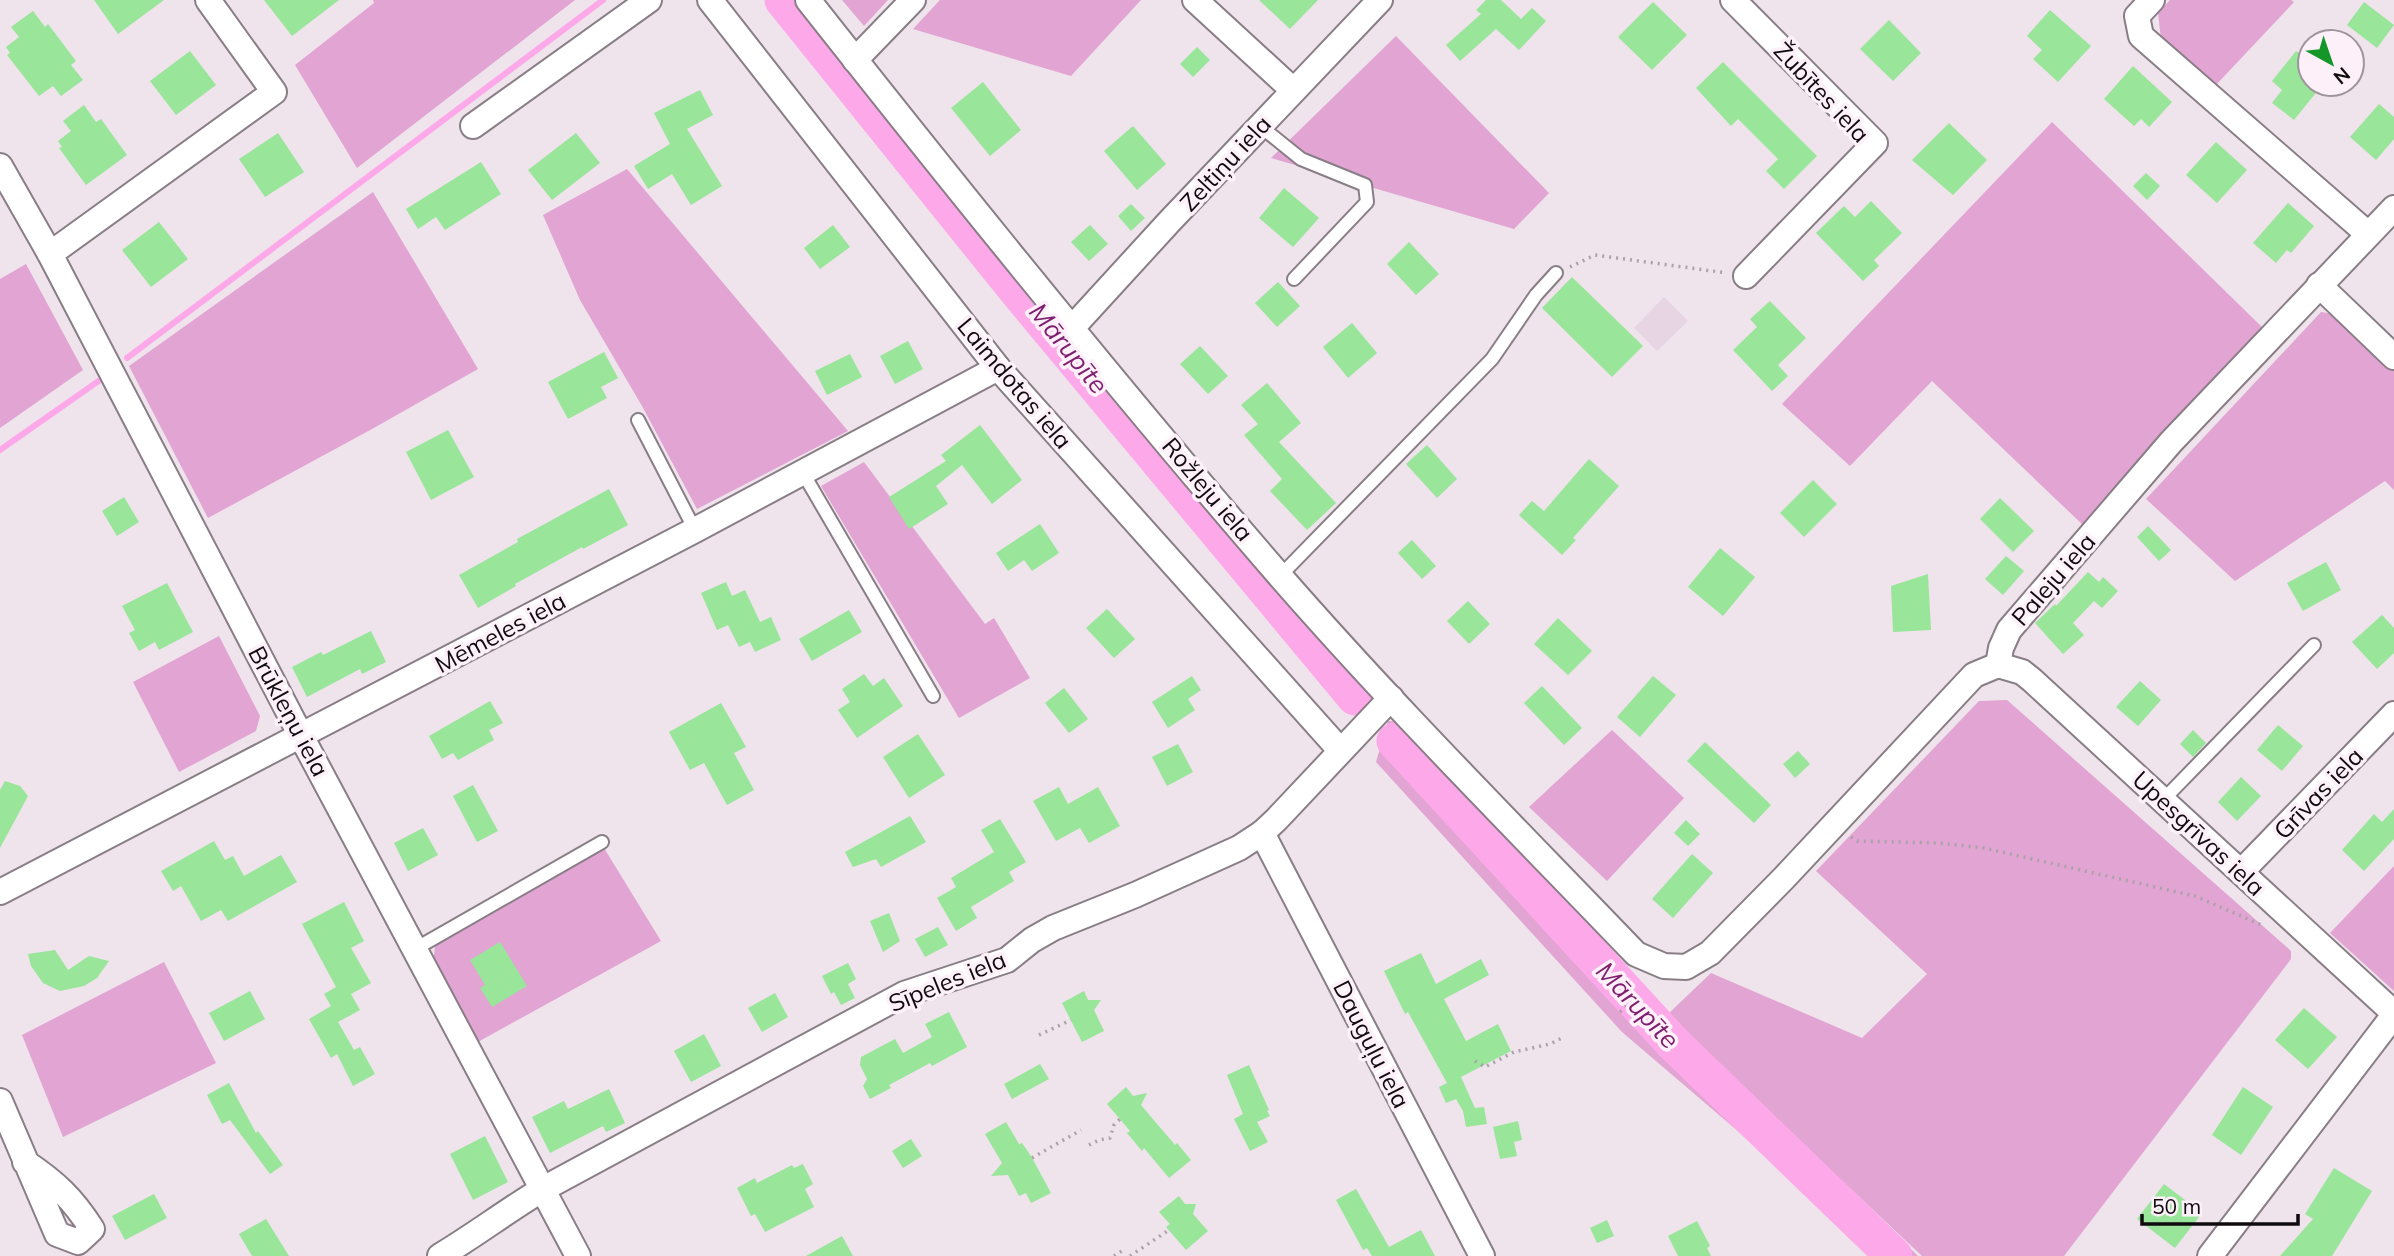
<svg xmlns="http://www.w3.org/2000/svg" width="2394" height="1256" font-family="Mulish,sans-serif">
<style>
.built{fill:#e8d5e3}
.green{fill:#e1a4d3}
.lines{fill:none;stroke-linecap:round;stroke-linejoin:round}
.stream{stroke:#fca8e9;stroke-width:6}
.river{stroke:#fca8e9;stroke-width:37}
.building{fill:#99e59a}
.lane-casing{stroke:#897e86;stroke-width:16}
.street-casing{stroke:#897e86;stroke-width:28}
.path{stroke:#aba2a9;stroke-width:3.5;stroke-dasharray:2 5;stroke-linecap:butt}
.lane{stroke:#fff;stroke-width:12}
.street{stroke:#fff;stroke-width:24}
.labels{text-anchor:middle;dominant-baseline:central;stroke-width:7;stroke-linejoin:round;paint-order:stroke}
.street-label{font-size:24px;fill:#0f0b0e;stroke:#fdf0f9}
.water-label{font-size:26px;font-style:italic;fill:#7d1e6e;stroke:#fdf0f9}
</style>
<rect width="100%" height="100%" fill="#efe3ec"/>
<path class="built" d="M 1664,297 L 1688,321 L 1657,351 L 1634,328 Z"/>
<g class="green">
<path d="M 373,0 L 575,0 L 357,168 L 295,65 L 374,3 Z"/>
<path d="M 842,0 L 888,0 L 864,26 Z"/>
<path d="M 940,0 L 1141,0 L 1071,76 L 913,29 Z"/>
<path d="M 2170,0 L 2291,0 L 2294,2 L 2215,86 L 2161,39 L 2158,13 Z"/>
<path d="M 1396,36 L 1549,193 L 1514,229 L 1271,158 Z"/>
<path d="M 2052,122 L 2263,328 L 2084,526 L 1932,381 L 1850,466 L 1782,404 Z"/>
<path d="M 627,169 L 848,431 L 697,509 L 642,406 L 580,300 L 543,215 Z"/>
<path d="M 373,192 L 478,369 L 372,429 L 208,518 L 129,366 Z"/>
<path d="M 26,264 L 83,370 L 0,428 L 0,279 Z"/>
<path d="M 2321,312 L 2334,314 L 2394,371 L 2394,490 L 2385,481 L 2235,581 L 2146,499 Z"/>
<path d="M 864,462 L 985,624 L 994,618 L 1030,678 L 959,718 L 821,486 Z"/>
<path d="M 219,636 L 260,716 L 256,731 L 179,772 L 133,682 Z"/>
<path d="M 2007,700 L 2291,951 L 2291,959 L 2064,1256 L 1922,1256 L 1784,1126 L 1918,1256 L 1875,1256 L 1857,1244 L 1753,1144 L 1622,1032 L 1376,762 L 1388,721 L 1401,722 L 1667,1015 L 1711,973 L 1862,1038 L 1927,974 L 1816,871 L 1979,701 Z"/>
<path d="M 1612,730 L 1684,798 L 1607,881 L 1529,807 Z"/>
<path d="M 604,848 L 661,941 L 476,1043 L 433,966 L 435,946 Z"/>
<path d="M 2394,866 L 2394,991 L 2330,933 Z"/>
<path d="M 164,962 L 216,1063 L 63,1137 L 22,1035 Z"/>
</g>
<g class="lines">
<g class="stream">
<path d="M 127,358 L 603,0"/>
<path d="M 0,450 L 100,380"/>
</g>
<g class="river">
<path d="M 783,0 L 1015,288 L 1355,697"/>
<path d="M 1395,741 L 1673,1043 L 1894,1256"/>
</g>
</g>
<g class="building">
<path d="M 94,0 L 164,0 L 118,34 Z"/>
<path d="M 264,0 L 339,0 L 292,36 Z"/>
<path d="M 1259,0 L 1318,0 L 1290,29 Z"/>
<path d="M 1486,0 L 1501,0 L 1521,19 L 1532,8 L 1546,21 L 1519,50 L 1496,29 L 1460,61 L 1446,45 L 1481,14 L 1476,10 Z"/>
<path d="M 1653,2 L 1687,35 L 1652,70 L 1618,37 Z"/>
<path d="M 2364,2 L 2394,25 L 2377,48 L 2347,25 Z"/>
<path d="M 2050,10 L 2091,46 L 2058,82 L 2033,59 L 2042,50 L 2027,36 Z"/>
<path d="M 33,11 L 45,27 L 48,24 L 76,61 L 71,65 L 83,80 L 61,96 L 53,86 L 39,96 L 7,55 L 10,53 L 6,47 L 19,37 L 11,27 Z"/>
<path d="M 1889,20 L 1921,53 L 1893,81 L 1860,49 Z"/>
<path d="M 1197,47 L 1210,60 L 1193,77 L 1180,64 Z"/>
<path d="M 190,51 L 216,85 L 176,115 L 150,81 Z"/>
<path d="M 2296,51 L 2310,61 L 2310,84 L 2323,84 L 2294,120 L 2272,103 L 2282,90 L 2272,81 Z"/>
<path d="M 1723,62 L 1817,156 L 1784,189 L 1766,171 L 1778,159 L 1738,119 L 1731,126 L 1696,88 Z"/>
<path d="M 2133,66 L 2172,102 L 2149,127 L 2141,119 L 2134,126 L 2104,99 Z"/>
<path d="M 983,82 L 1021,130 L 990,156 L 951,108 Z"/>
<path d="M 700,90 L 713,115 L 687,129 L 722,186 L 691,205 L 672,174 L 648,189 L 634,166 L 670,144 L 654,113 Z"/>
<path d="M 2379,104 L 2394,117 L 2394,139 L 2376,160 L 2350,137 Z"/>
<path d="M 84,105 L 96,122 L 101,119 L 127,155 L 86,185 L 59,148 L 62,147 L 58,141 L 71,131 L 63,121 Z"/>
<path d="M 1949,123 L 1987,160 L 1953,195 L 1912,160 Z"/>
<path d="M 1133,126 L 1166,164 L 1137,190 L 1104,151 Z"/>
<path d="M 278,133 L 304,172 L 265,197 L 239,159 Z"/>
<path d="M 576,133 L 600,163 L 552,200 L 528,170 Z"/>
<path d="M 2216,142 L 2247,170 L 2217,203 L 2186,175 Z"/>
<path d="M 481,162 L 501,194 L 445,230 L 436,217 L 418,229 L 406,209 Z"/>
<path d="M 2146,173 L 2160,186 L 2147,200 L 2133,186 Z"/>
<path d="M 1284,188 L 1319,218 L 1293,247 L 1259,218 Z"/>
<path d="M 1871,201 L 1902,233 L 1874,260 L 1879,266 L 1863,281 L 1816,233 L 1844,206 L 1855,217 Z"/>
<path d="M 2288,203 L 2314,226 L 2291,253 L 2287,250 L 2276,263 L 2253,243 Z"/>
<path d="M 1131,204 L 1145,218 L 1131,231 L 1118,216 Z"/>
<path d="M 159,222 L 188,259 L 151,287 L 122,250 Z"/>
<path d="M 833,225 L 850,247 L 820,269 L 804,248 Z"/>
<path d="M 1090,225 L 1108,244 L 1089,261 L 1071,242 Z"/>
<path d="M 1409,242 L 1439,274 L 1416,295 L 1387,264 Z"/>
<path d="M 1572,277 L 1643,346 L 1612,377 L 1542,308 Z"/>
<path d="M 1278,282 L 1300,306 L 1277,327 L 1255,303 Z"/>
<path d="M 1770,301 L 1806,338 L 1778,365 L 1788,376 L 1772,391 L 1733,350 L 1757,327 L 1750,319 Z"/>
<path d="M 1352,323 L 1377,353 L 1348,378 L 1323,347 Z"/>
<path d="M 908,341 L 923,369 L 895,384 L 880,356 Z"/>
<path d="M 1200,346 L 1228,376 L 1208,394 L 1180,364 Z"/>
<path d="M 604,352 L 618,378 L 601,387 L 607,398 L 568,419 L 548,382 Z"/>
<path d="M 850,354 L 862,377 L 827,395 L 815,371 Z"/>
<path d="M 1267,383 L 1301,423 L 1279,442 L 1336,503 L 1307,530 L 1270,491 L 1282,479 L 1244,435 L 1258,424 L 1241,405 Z"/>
<path d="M 980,425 L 1022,480 L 992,504 L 962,465 L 936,486 L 948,504 L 909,529 L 889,497 L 946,461 L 941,455 Z"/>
<path d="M 448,430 L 474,477 L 431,500 L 406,452 Z"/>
<path d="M 1427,445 L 1457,479 L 1437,498 L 1406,464 Z"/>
<path d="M 1589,459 L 1619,486 L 1573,538 L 1576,540 L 1562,555 L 1519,515 L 1532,501 L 1544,511 Z"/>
<path d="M 1813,480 L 1837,504 L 1804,537 L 1780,513 Z"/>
<path d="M 609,489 L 628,525 L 583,549 L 582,547 L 515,584 L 516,586 L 478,608 L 459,575 L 518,542 L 517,539 Z"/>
<path d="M 124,497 L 139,522 L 117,536 L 102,511 Z"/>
<path d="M 2000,498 L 2034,531 L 2013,552 L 1980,519 Z"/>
<path d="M 1040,524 L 1059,553 L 1032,571 L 1024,560 L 1008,571 L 996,553 Z"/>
<path d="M 2148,526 L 2171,550 L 2159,561 L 2137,537 Z"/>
<path d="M 1412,540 L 1436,566 L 1422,579 L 1398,553 Z"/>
<path d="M 1720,548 L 1755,577 L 1723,616 L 1688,587 Z"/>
<path d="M 2006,556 L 2024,571 L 2003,595 L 1985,579 Z"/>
<path d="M 2326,562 L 2341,590 L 2303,611 L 2287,583 Z"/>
<path d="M 2088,572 L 2099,582 L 2103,577 L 2118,591 L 2102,608 L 2094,601 L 2073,623 L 2084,635 L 2063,654 L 2035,623 L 2055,604 L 2056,606 Z"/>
<path d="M 1928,574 L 1931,630 L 1893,632 L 1891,586 Z"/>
<path d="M 726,582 L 732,596 L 745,590 L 760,622 L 771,617 L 781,640 L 755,652 L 750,642 L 739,647 L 728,625 L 717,630 L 701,593 Z"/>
<path d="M 167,583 L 193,632 L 159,650 L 155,642 L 139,651 L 129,633 L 135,630 L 122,606 Z"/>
<path d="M 1468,601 L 1490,624 L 1469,644 L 1447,621 Z"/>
<path d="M 1107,609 L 1135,639 L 1114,658 L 1086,628 Z"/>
<path d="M 849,610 L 862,632 L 812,661 L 799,639 Z"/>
<path d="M 2382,615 L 2394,628 L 2394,653 L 2377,669 L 2352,642 Z"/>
<path d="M 1558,618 L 1592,651 L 1568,675 L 1534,644 Z"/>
<path d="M 371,631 L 386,662 L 362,674 L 360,669 L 307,697 L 292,667 L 321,652 L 323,655 Z"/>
<path d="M 864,674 L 873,686 L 884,678 L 903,706 L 857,738 L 838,710 L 850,702 L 842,689 Z"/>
<path d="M 1192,676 L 1201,690 L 1188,699 L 1195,710 L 1168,728 L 1152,702 Z"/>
<path d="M 1653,676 L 1676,695 L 1640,737 L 1617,717 Z"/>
<path d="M 2140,681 L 2161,700 L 2138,726 L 2116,707 Z"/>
<path d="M 1542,686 L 1582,728 L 1564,745 L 1524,703 Z"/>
<path d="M 1064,688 L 1088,719 L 1069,733 L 1045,703 Z"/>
<path d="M 490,701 L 503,723 L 489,730 L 494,740 L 458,760 L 453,753 L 442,759 L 429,736 Z"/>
<path d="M 721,703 L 746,747 L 734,753 L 754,790 L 727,805 L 704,763 L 690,770 L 669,732 Z"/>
<path d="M 2278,725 L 2303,746 L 2282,771 L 2257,750 Z"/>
<path d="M 2193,730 L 2206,743 L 2193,757 L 2180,744 Z"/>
<path d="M 918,734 L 945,775 L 909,798 L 883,757 Z"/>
<path d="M 1705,742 L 1771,805 L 1754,823 L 1687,761 Z"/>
<path d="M 1178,744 L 1193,772 L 1167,786 L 1152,757 Z"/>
<path d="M 1798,751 L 1810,764 L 1795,778 L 1783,764 Z"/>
<path d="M 2241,777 L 2261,796 L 2237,821 L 2218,802 Z"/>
<path d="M 5,781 L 20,786 L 28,796 L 0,848 L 0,790 Z"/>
<path d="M 473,785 L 498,831 L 477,842 L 453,796 Z"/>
<path d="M 1059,787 L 1068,804 L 1098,787 L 1120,826 L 1089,843 L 1080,828 L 1056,841 L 1033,801 Z"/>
<path d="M 2394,809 L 2394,839 L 2364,871 L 2342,850 L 2374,814 L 2382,822 Z"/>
<path d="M 910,816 L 926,842 L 881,867 L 876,859 L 853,867 L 845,852 Z"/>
<path d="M 1000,819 L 1026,862 L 1009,872 L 1014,881 L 971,907 L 977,918 L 956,931 L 937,898 L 956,887 L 951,878 L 994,852 L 981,830 Z"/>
<path d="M 1686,820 L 1700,834 L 1688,846 L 1674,833 Z"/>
<path d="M 423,828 L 438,855 L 408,871 L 394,843 Z"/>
<path d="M 214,841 L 225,860 L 233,856 L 244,876 L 281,855 L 297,882 L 228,921 L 221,910 L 201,921 L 181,886 L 173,891 L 161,871 Z"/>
<path d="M 1692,854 L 1713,873 L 1673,918 L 1652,899 Z"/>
<path d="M 344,902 L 364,941 L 351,948 L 371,983 L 351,994 L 360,1010 L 338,1022 L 354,1050 L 360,1047 L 375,1074 L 353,1086 L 337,1054 L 331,1058 L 309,1019 L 331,1006 L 324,994 L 336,987 L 302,924 Z"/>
<path d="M 889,913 L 900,941 L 883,952 L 870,921 Z"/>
<path d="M 938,927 L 948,945 L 925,957 L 915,939 Z"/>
<path d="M 500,942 L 527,986 L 492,1007 L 480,988 L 485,985 L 470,960 Z"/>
<path d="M 55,950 L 68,970 L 89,956 L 109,961 L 97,978 L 84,986 L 60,991 L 43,983 L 31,966 L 28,954 Z"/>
<path d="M 1421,953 L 1436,984 L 1481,959 L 1489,975 L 1444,999 L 1466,1041 L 1498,1024 L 1511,1051 L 1461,1077 L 1475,1108 L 1484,1107 L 1487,1124 L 1466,1127 L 1463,1111 L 1456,1099 L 1446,1103 L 1439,1087 L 1447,1083 L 1408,1012 L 1405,1014 L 1384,971 Z"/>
<path d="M 848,963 L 856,979 L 848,984 L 855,998 L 841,1005 L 834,992 L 831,994 L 822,976 Z"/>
<path d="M 250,991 L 265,1019 L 224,1041 L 209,1013 Z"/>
<path d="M 1084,991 L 1088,1000 L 1101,1000 L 1094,1010 L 1104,1031 L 1082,1042 L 1062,1003 Z"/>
<path d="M 775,993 L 788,1017 L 762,1032 L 748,1008 Z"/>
<path d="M 2304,1008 L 2337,1037 L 2308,1069 L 2275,1040 Z"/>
<path d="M 949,1012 L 967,1047 L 932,1066 L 930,1063 L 889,1085 L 891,1088 L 870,1099 L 863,1086 L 867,1079 L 860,1065 L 861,1057 L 895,1039 L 903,1053 L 932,1037 L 925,1024 Z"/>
<path d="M 704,1034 L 721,1066 L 691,1082 L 674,1051 Z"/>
<path d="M 1040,1064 L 1049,1079 L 1012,1099 L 1004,1084 Z"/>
<path d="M 1249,1065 L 1269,1110 L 1267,1111 L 1270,1116 L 1257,1122 L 1268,1142 L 1250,1151 L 1234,1119 L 1243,1114 L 1227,1075 Z"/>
<path d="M 229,1083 L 256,1133 L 258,1131 L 283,1165 L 270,1174 L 230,1120 L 222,1124 L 207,1095 Z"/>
<path d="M 1126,1087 L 1133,1096 L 1147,1093 L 1141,1105 L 1175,1145 L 1177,1143 L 1191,1160 L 1169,1178 L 1144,1148 L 1142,1151 L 1127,1133 L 1130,1131 L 1107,1104 Z"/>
<path d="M 2243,1087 L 2273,1107 L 2241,1155 L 2212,1135 Z"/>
<path d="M 609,1089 L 625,1123 L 606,1132 L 603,1126 L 550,1153 L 532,1117 L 564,1101 L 568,1109 Z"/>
<path d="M 1518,1121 L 1522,1140 L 1514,1142 L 1517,1156 L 1500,1159 L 1493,1127 Z"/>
<path d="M 1006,1122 L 1019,1144 L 1022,1143 L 1031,1156 L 1051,1193 L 1031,1203 L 1026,1193 L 1019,1196 L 1008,1175 L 991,1176 L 1002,1163 L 985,1134 Z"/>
<path d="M 485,1136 L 508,1182 L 473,1200 L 450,1154 Z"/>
<path d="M 911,1139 L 922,1156 L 903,1168 L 892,1151 Z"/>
<path d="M 803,1164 L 813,1184 L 805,1189 L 814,1207 L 765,1232 L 755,1214 L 751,1216 L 737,1188 L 755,1178 L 757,1183 L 792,1165 L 794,1168 Z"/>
<path d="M 2334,1168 L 2372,1191 L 2332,1256 L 2280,1256 L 2313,1219 L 2305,1214 Z"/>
<path d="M 2164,1184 L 2202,1213 L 2175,1248 L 2137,1219 Z"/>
<path d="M 1356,1189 L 1389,1247 L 1421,1230 L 1435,1256 L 1372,1256 L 1367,1248 L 1363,1250 L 1336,1200 Z"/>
<path d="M 154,1194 L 167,1218 L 125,1240 L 112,1216 Z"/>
<path d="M 1179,1196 L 1185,1204 L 1196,1204 L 1193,1214 L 1208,1231 L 1186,1250 L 1166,1227 L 1170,1224 L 1159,1212 Z"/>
<path d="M 266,1219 L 289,1256 L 252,1256 L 239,1234 Z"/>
<path d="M 1607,1220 L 1614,1236 L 1597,1243 L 1590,1228 Z"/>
<path d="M 1697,1221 L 1710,1246 L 1707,1248 L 1711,1256 L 1678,1256 L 1668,1236 Z"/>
<path d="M 842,1236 L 853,1256 L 806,1256 Z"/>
</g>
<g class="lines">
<g class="lane-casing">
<g id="lane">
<path d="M 1260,126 L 1301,159 L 1365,185 L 1367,202 L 1294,279"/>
<path d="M 638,420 L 695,530"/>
<path d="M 803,473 L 933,696"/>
<path d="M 1280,576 L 1492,359 L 1536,295 L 1556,273"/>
<path d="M 2164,799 L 2314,645"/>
<path d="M 415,949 L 602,842"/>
</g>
</g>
<g class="street-casing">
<g id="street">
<path d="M 710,0 L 998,368 L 1340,750"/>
<path d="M 808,0 C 961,194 1117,388 1279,575 C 1393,706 1516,829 1636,954 L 1664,966 L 1686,967 L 1710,953 L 1784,878 L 1974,675 L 1998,665"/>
<path d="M 1195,0 L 1293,90"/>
<path d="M 1733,0 L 1875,143 L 1746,276"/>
<path d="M 2152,0 L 2137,16 L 2141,36 L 2368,234"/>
<path d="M 855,60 L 913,0"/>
<path d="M 473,126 L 649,0"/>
<path d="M 0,166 L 50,254 L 301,736 L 578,1256"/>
<path d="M 50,254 L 274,92 L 208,0"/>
<path d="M 2319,285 L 2394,357"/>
<path d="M 1072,328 L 1169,222 L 1380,0"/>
<path d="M 1998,665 L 2001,648 L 2009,630 L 2171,442 L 2394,208"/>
<path d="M 1998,665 L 2022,672 L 2032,680 L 2394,1013"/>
<path d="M 1262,833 L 1482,1256"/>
<path d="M 2241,872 L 2394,714"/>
<path d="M 0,892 L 695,530 L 998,368"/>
<path d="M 0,1101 L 57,1234 L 78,1242 L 92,1229 C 72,1198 56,1183 25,1162"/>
<path d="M 440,1256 C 475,1235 508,1210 543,1189 L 904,994 L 1007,960 L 1032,940 L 1053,928 L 1135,895 L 1239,848 L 1262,833 L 1276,820 L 1391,698"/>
<path d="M 2210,1256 L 2394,1015"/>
</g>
</g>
<g class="path">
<path d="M 1570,267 L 1595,255 L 1727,273"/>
<path d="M 1851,837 L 1857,841 L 1938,843 L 1984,848 L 2195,896 L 2264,926"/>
<path d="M 1620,1012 L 1626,1006"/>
<path d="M 1039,1035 L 1071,1020"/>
<path d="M 1475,1061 L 1485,1067 L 1514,1052 L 1550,1044 L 1564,1037"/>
<path d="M 1089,1145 L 1099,1140 L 1110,1138 L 1114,1125 L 1120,1119"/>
<path d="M 1032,1158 L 1081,1130"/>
<path d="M 1114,1256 L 1125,1249"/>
<path d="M 1130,1256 L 1169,1230"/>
</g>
<use href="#lane" class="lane"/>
<use href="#street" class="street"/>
</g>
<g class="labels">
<g class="street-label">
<text transform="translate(1822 92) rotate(47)">Žubītes iela</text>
<text transform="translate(1225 163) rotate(-47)">Zeltiņu iela</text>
<text transform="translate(1015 383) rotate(50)">Laimdotas iela</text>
<text transform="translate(1208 489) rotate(50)">Rožleju iela</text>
<text transform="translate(2053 579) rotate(-49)">Paleju iela</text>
<text transform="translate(500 632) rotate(-28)">Mēmeles iela</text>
<text transform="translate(289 711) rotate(62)">Brūkleņu iela</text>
<text transform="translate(2318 793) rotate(-46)">Grīvas iela</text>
<text transform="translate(2199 833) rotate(43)">Upesgrīvas iela</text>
<text transform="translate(947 981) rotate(-22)">Sīpeles iela</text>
<text transform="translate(1372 1044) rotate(63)">Dauguļu iela</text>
</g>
<g class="water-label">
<text transform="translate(1069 348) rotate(51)">Mārupīte</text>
<text transform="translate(1638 1005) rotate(47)">Mārupīte</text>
</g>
</g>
<g transform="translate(2331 63) rotate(140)"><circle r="33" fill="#fdf0f9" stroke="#9e949b" stroke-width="2"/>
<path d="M0-5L12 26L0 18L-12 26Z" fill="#149629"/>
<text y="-10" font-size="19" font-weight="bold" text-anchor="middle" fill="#0f0b0e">N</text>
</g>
<path d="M2142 1214v10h156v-10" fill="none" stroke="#0f0b0e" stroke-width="3.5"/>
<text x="2152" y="1214" font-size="21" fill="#0f0b0e" stroke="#fdf0f9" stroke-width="5" paint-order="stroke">50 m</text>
</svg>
